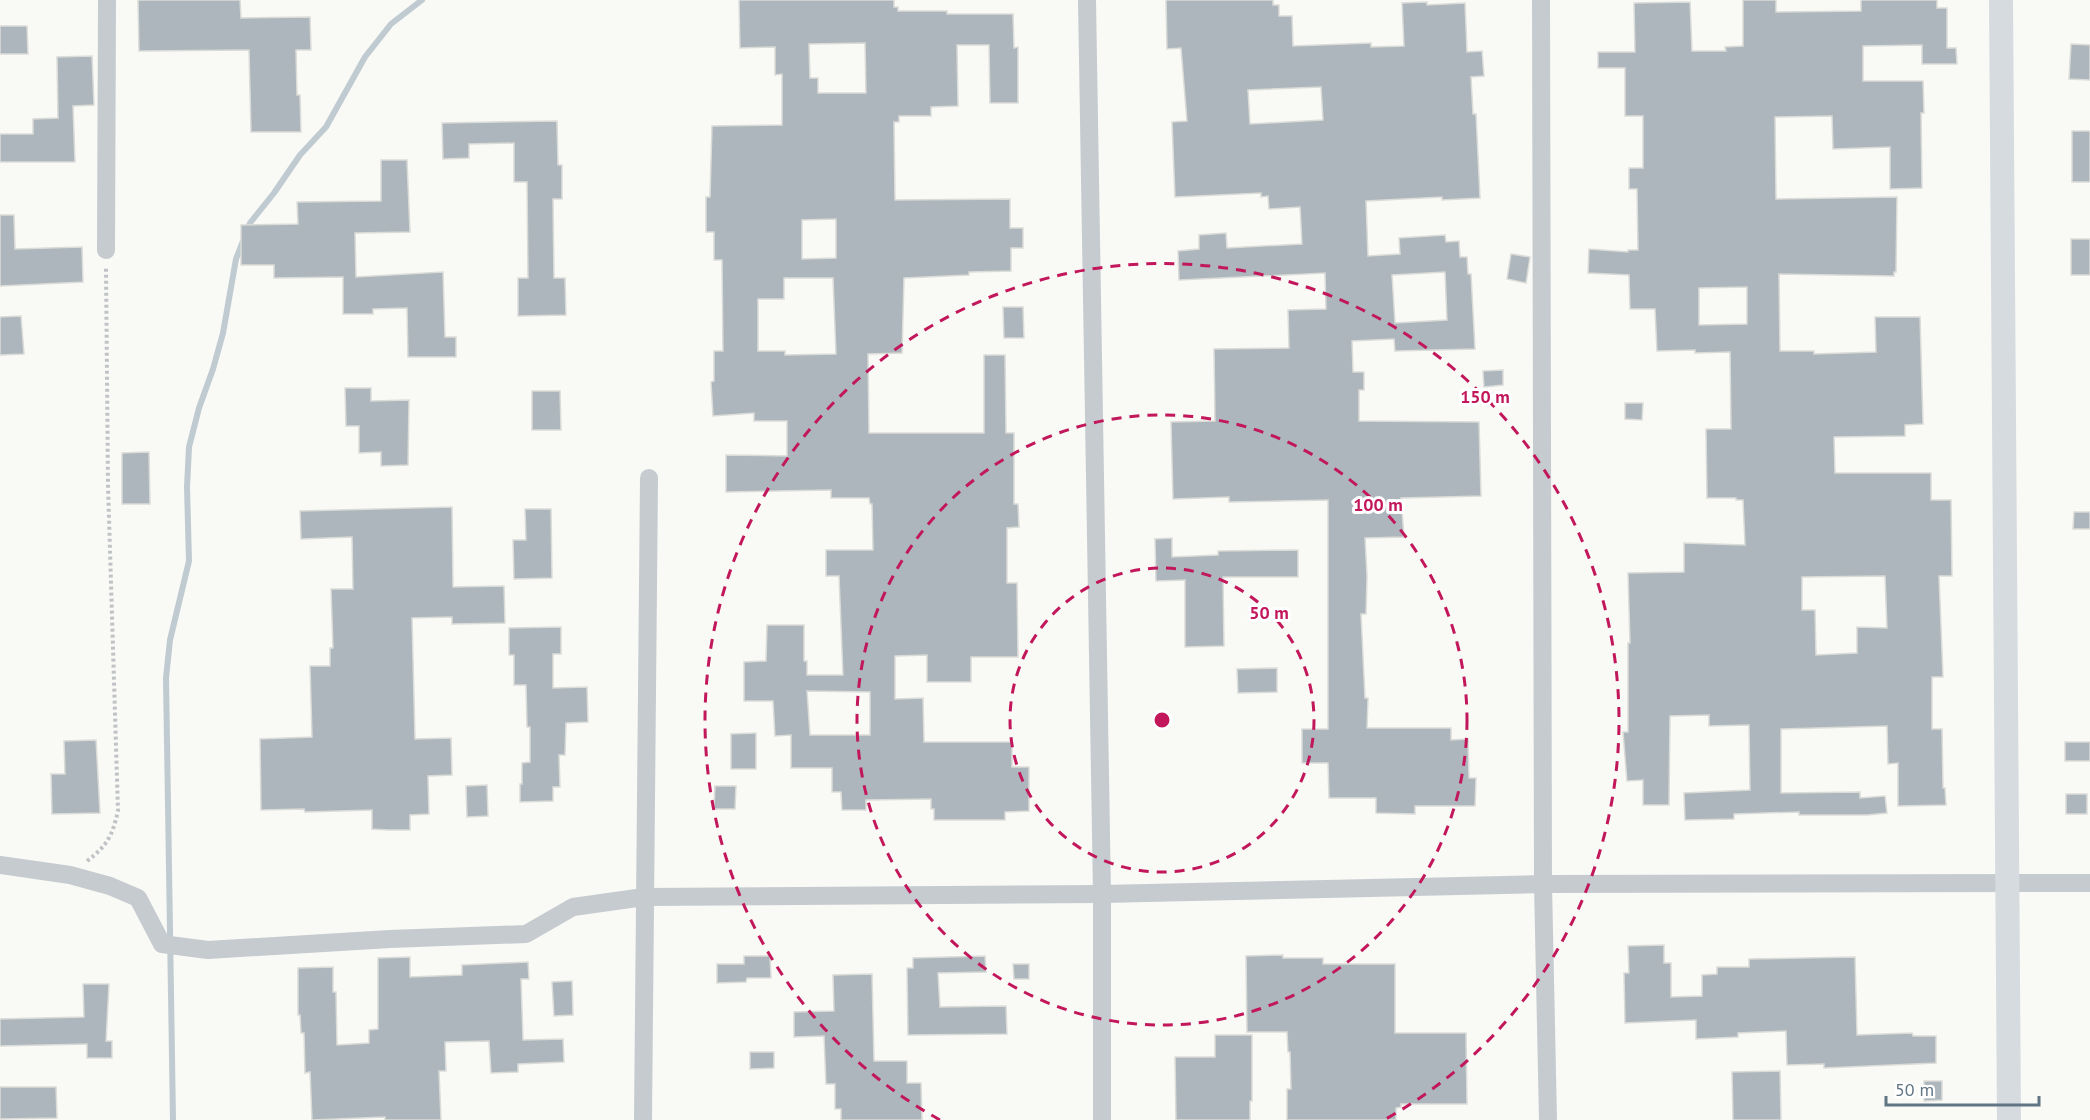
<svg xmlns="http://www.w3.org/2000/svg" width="2090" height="1120" font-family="'PT Sans',sans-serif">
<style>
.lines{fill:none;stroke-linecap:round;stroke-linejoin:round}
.stream{stroke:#bfcbd0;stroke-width:6}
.building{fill:#acb6bc;stroke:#dbdbd8;stroke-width:1.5;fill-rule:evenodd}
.path{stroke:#c0c3c5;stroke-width:4;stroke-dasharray:3 3;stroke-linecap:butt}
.street{stroke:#c6cbcf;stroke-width:18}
.secondary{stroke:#d6dbdf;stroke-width:24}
.ring{fill:none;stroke:#c2185b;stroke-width:3;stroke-dasharray:10 8}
.centre{fill:#c2185b;stroke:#fff;stroke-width:3}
.ring-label{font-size:18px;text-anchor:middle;font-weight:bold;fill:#c2185b;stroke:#fff;stroke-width:6;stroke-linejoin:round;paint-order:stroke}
</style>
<rect width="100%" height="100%" fill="#f9f9f6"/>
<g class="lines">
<g class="stream">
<path d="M 247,231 L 250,223 L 274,193 L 300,155 L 326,127 L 365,57 L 391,24 L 422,0"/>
<path d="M 173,1120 L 166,678 L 170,640 L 189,561 L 187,487 L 189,447 L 199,408 L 213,369 L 223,333 L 236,259 L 243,241"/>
</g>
</g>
<g class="building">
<path d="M 138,0 L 240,0 L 241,18 L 310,17 L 311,50 L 296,50 L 297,95 L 300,95 L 301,132 L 251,132 L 249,50 L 139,51 Z"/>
<path d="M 739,0 L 894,0 L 894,7 L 898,7 L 898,11 L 947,11 L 947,14 L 1013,14 L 1014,48 L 1018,47 L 1018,103 L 990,103 L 989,45 L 957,45 L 958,106 L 931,107 L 931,116 L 899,116 L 899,122 L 894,122 L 895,200 L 1010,199 L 1010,228 L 1023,228 L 1023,248 L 1011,248 L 1011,271 L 969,272 L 969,275 L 904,278 L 902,353 L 868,354 L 869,433 L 984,433 L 984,355 L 1005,355 L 1006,433 L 1014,433 L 1014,504 L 1018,504 L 1019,527 L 1007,528 L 1007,583 L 1017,583 L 1018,657 L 971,657 L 971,682 L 927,682 L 927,655 L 895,656 L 895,699 L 923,698 L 924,742 L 1012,742 L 1012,767 L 1029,767 L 1029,811 L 1005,812 L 1005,820 L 934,820 L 934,809 L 931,809 L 931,799 L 866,800 L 866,810 L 842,810 L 841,792 L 832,792 L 832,768 L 791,768 L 791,735 L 775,736 L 773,701 L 744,701 L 744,662 L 766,661 L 767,625 L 804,625 L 804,661 L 807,661 L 807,675 L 843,675 L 839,576 L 826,576 L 826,550 L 873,550 L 872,504 L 870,504 L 869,498 L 831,498 L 831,490 L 726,492 L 726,455 L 787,456 L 787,421 L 754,421 L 754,413 L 713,416 L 711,382 L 714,381 L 714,351 L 723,351 L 722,260 L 714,260 L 714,232 L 706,232 L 706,197 L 710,197 L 712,126 L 782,125 L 782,74 L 775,75 L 775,47 L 740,48 ZM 865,43 L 866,93 L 818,93 L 818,78 L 810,78 L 809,44 ZM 836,219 L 836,258 L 802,259 L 802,220 ZM 784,278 L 833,278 L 836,354 L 785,355 L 785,351 L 758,351 L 758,299 L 784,299 ZM 807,691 L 870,692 L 870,735 L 810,735 Z"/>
<path d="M 1166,0 L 1273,0 L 1273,5 L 1279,5 L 1279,16 L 1292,16 L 1293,46 L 1371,43 L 1371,47 L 1404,46 L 1402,3 L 1427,2 L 1427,5 L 1465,3 L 1467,52 L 1482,51 L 1484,76 L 1471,77 L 1473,114 L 1476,114 L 1480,198 L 1442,200 L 1442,197 L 1366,201 L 1368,256 L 1400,254 L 1399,238 L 1445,235 L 1446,242 L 1459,241 L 1460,257 L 1467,257 L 1468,274 L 1471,274 L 1475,349 L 1395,351 L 1394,339 L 1352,341 L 1353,372 L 1364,372 L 1364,390 L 1359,390 L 1359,421 L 1479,422 L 1481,496 L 1401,498 L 1404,537 L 1365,538 L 1367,576 L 1366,614 L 1361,614 L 1365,698 L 1368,698 L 1367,728 L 1451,728 L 1451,740 L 1468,739 L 1469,778 L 1476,778 L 1475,806 L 1415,806 L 1415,814 L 1376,813 L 1376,798 L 1329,798 L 1328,763 L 1302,763 L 1302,729 L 1328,729 L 1328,500 L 1229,502 L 1229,497 L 1173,499 L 1171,422 L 1215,421 L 1214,349 L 1289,348 L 1288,310 L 1326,309 L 1325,273 L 1179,280 L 1178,251 L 1199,249 L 1199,235 L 1226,233 L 1227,248 L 1302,244 L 1300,207 L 1269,209 L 1268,196 L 1261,197 L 1261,193 L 1175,197 L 1172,122 L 1187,121 L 1181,48 L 1167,49 ZM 1321,87 L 1323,120 L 1250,124 L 1248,90 ZM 1445,272 L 1447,320 L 1395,323 L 1392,275 Z"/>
<path d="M 1743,0 L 1776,0 L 1776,12 L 1861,11 L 1861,0 L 1937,0 L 1937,8 L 1947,8 L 1947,48 L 1956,48 L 1957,64 L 1922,64 L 1922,45 L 1863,46 L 1863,81 L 1923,81 L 1924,113 L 1921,113 L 1922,188 L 1890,189 L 1890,147 L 1833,149 L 1832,116 L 1775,117 L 1776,199 L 1897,197 L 1896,272 L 1894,272 L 1894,276 L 1779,274 L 1780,351 L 1814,351 L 1814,354 L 1876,352 L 1875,317 L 1920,317 L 1923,424 L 1905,425 L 1905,436 L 1834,437 L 1835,473 L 1931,473 L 1931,500 L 1951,500 L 1952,576 L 1939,576 L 1943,677 L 1932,677 L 1932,729 L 1942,729 L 1943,788 L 1945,788 L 1946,805 L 1898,806 L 1898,763 L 1888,764 L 1887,726 L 1781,729 L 1781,793 L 1860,792 L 1860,798 L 1885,796 L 1887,813 L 1867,815 L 1799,815 L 1799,812 L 1734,814 L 1734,819 L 1685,820 L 1684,793 L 1750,790 L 1749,725 L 1709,726 L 1709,715 L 1670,716 L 1669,805 L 1643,805 L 1643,780 L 1627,781 L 1623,732 L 1628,732 L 1628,643 L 1630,643 L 1628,573 L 1684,572 L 1684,543 L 1745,545 L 1743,500 L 1736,500 L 1736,498 L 1707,498 L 1706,429 L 1731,429 L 1730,352 L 1695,353 L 1695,350 L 1657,351 L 1655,309 L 1630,309 L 1629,275 L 1588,273 L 1589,249 L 1628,252 L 1628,250 L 1638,250 L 1637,189 L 1629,189 L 1629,168 L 1643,168 L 1643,116 L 1625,116 L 1625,68 L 1598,68 L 1598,52 L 1635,52 L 1634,3 L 1690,2 L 1692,51 L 1726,51 L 1725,47 L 1743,46 ZM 1747,287 L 1747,324 L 1699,325 L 1699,288 ZM 1885,576 L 1887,628 L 1857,627 L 1857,653 L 1816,655 L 1815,610 L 1802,610 L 1802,577 Z"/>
<path d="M 0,26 L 27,26 L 28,54 L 0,54 Z"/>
<path d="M 2071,44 L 2090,45 L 2090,80 L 2069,79 Z"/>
<path d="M 92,56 L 94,105 L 73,106 L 75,162 L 0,162 L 0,134 L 33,134 L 33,119 L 58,118 L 57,57 Z"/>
<path d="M 557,121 L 558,165 L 562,165 L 562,199 L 553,199 L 554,278 L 565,278 L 566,315 L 518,316 L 518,278 L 528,278 L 527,182 L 514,182 L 514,143 L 469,144 L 469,158 L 443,159 L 442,123 Z"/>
<rect x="2072" y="131" width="18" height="51"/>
<path d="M 381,160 L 407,160 L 410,232 L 355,233 L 356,277 L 443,272 L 445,337 L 456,337 L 456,357 L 408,357 L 407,308 L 373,309 L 373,314 L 343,314 L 343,277 L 274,278 L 274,265 L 241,265 L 241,225 L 298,224 L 297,202 L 381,201 Z"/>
<path d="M 0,215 L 14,215 L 15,249 L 82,247 L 83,282 L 0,286 Z"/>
<rect x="2071" y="239" width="19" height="36"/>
<path d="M 1511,254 L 1530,257 L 1526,283 L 1507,279 Z"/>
<path d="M 1003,307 L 1023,307 L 1024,338 L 1004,338 Z"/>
<path d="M 21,316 L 24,354 L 0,355 L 0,317 Z"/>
<path d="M 1503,370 L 1503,385 L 1484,387 L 1483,371 Z"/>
<path d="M 345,388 L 371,388 L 371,401 L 409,400 L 408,465 L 381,466 L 381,452 L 359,453 L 359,426 L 346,426 Z"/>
<path d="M 532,391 L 560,391 L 561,430 L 532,430 Z"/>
<path d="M 1625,403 L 1643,403 L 1642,420 L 1625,419 Z"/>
<path d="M 149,452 L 150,504 L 122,504 L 122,453 Z"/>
<path d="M 452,507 L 453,587 L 504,586 L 505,623 L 452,624 L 452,617 L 412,618 L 415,739 L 451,738 L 452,775 L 428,776 L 429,814 L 410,815 L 410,830 L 388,830 L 372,829 L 372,810 L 305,812 L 304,809 L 261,810 L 260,739 L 312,737 L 310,666 L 330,666 L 330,648 L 333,648 L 331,589 L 353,589 L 352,537 L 301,539 L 300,511 Z"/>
<path d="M 525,509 L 551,509 L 552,578 L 514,579 L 513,540 L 526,540 Z"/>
<path d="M 2074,512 L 2090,512 L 2090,529 L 2073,529 Z"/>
<path d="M 1172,538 L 1172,557 L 1218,555 L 1218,551 L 1298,550 L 1298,577 L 1223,577 L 1224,646 L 1185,647 L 1185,580 L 1156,581 L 1155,539 Z"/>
<path d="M 561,627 L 561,654 L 553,654 L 553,688 L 587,687 L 588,722 L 566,723 L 565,755 L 559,755 L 560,787 L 553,787 L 553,801 L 520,802 L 520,784 L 522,784 L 522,763 L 530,762 L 530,727 L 527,727 L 526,685 L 514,685 L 514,655 L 509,655 L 509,628 Z"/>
<path d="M 1277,668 L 1277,692 L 1238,693 L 1237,669 Z"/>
<path d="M 756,733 L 756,769 L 731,769 L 731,734 Z"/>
<path d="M 96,740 L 100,813 L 52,814 L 51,774 L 65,774 L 64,741 Z"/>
<rect x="2065" y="742" width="25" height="19"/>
<path d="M 487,785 L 488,816 L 467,817 L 466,786 Z"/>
<path d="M 715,786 L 736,786 L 735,809 L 714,809 Z"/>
<rect x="2066" y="794" width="21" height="20"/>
<path d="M 1664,945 L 1664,963 L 1671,963 L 1671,997 L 1702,996 L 1702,975 L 1717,974 L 1717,967 L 1749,967 L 1749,959 L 1855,957 L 1857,1035 L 1912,1033 L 1913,1036 L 1936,1036 L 1936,1063 L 1824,1068 L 1824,1064 L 1787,1065 L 1786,1031 L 1738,1033 L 1738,1037 L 1696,1039 L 1696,1020 L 1625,1023 L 1624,973 L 1629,973 L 1628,946 Z"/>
<path d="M 1283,955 L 1283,958 L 1323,958 L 1323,964 L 1395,964 L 1395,1033 L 1466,1033 L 1467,1104 L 1401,1104 L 1401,1107 L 1396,1108 L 1396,1120 L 1287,1120 L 1287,1089 L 1291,1089 L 1290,1052 L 1288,1052 L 1287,1032 L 1247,1032 L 1246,956 Z"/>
<path d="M 744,956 L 770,956 L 771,978 L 747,978 L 746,982 L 717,983 L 717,964 L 744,964 Z"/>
<path d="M 985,956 L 986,972 L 938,973 L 940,1007 L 1006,1006 L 1007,1034 L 908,1035 L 907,968 L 913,968 L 913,958 Z"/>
<path d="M 410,957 L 410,977 L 462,975 L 462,965 L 528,962 L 529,979 L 521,979 L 523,1040 L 563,1039 L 564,1062 L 518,1064 L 518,1072 L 491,1073 L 489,1041 L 445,1042 L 446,1071 L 439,1071 L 441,1120 L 385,1120 L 385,1117 L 312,1120 L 310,1072 L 305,1073 L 304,1033 L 301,1033 L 300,1015 L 298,1015 L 298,968 L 333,967 L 333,992 L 336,992 L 337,1045 L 369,1043 L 369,1030 L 378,1029 L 378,958 Z"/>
<path d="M 1013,964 L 1029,964 L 1029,979 L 1014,979 Z"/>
<path d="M 872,974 L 874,1061 L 907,1061 L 907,1083 L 921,1083 L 922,1120 L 841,1120 L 841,1109 L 835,1109 L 835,1084 L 826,1084 L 824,1036 L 794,1037 L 794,1012 L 834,1011 L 833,975 Z"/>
<path d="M 572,981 L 573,1015 L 554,1016 L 552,982 Z"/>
<path d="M 83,984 L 109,984 L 106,1041 L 112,1041 L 112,1058 L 87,1058 L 87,1044 L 0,1046 L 0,1019 L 84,1017 Z"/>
<path d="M 1215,1035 L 1252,1035 L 1252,1101 L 1250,1101 L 1250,1120 L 1176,1120 L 1175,1057 L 1215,1057 Z"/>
<path d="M 750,1052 L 774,1052 L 774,1068 L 750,1069 Z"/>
<path d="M 1780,1071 L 1781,1120 L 1733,1120 L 1732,1072 Z"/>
<path d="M 1924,1081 L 1942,1081 L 1942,1100 L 1924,1101 Z"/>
<path d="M 0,1087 L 56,1087 L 57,1118 L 0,1119 Z"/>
</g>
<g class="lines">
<path class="path" d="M 87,861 C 108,845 112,836 118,811 L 108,485 L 106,268"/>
<g class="street">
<path d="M 1087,0 L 1102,894 L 1102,1120"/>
<path d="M 1541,0 L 1543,884 L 1548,1120"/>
<path d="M 106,250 L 107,0"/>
<path d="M 0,865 L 70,875 L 110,886 L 138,898 L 162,944 L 208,950 L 390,939 L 526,934 L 573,907 L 644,897 L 1102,894 L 1543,884 L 2090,883"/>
<path d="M 643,1120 L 649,478"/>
</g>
<path class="secondary" d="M 2001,0 L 2009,1120"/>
</g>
<g class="ring">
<circle cx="1162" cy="720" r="152"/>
<circle cx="1162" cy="720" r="305"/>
<path d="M940 1120A457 457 0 1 1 1384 1120"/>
</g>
<circle cx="1162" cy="720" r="9" class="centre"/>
<g class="ring-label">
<text x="1485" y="403">150 m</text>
<text x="1378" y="511">100 m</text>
<text x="1269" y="619">50 m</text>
</g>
<path d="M1886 1096v9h153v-9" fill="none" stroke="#617584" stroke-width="3"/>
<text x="1895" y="1096" font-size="18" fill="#617584" stroke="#ffffff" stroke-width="4.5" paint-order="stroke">50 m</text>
</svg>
